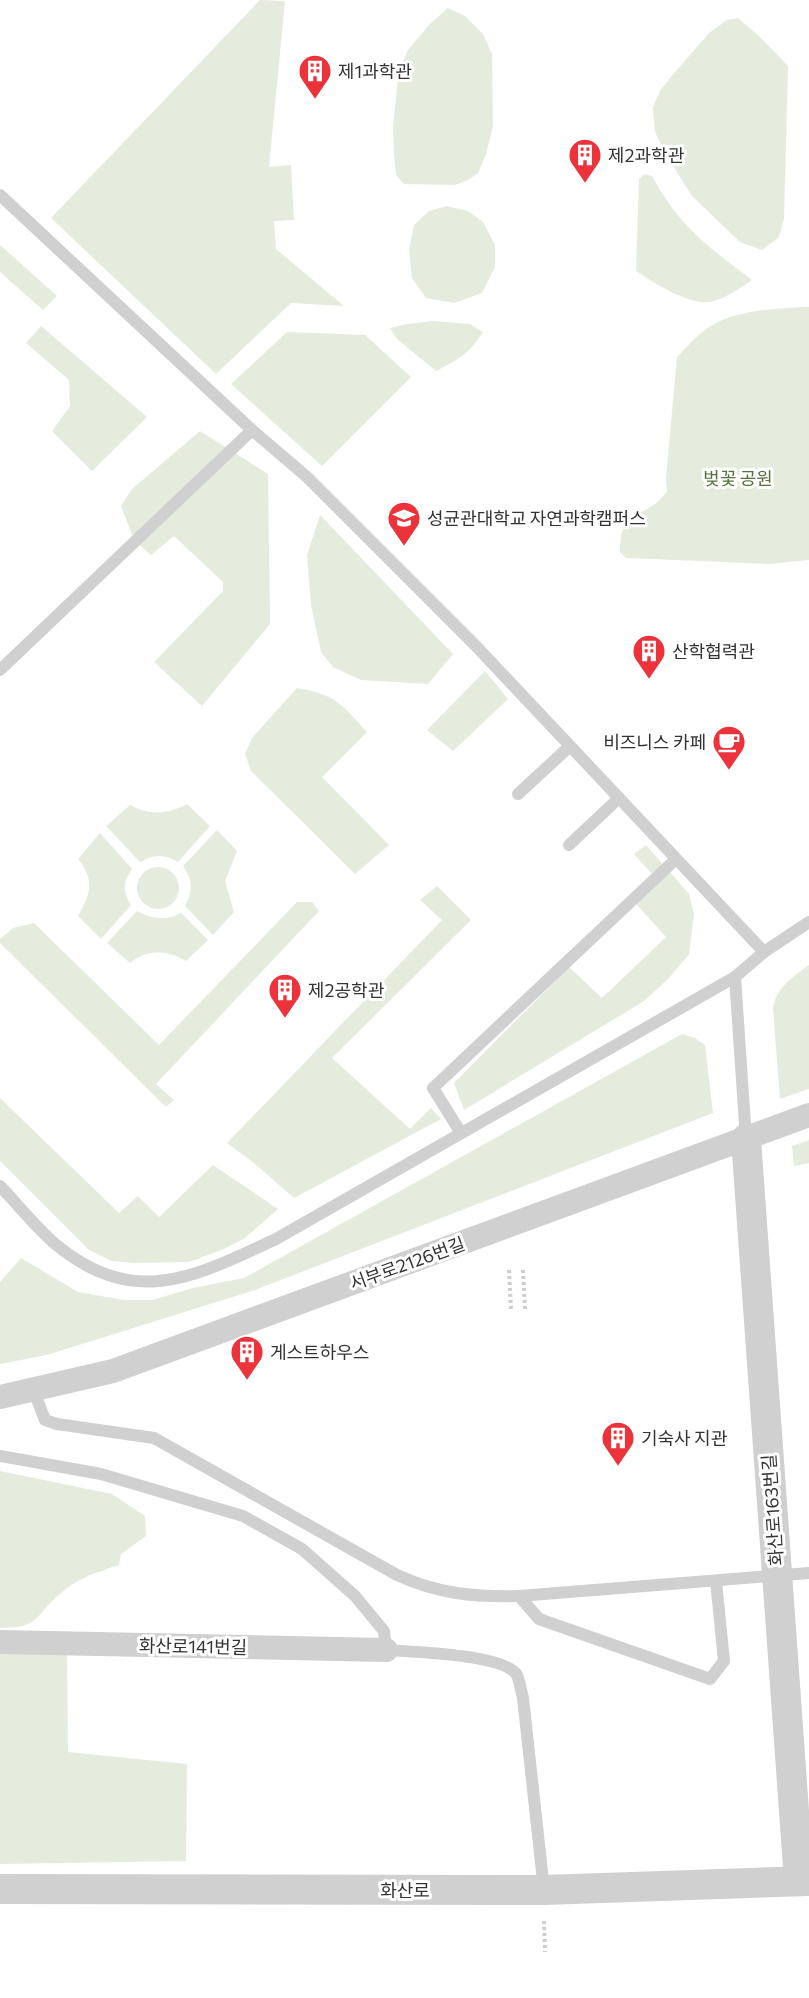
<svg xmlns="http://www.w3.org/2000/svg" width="809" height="1998" font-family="Commissioner,'Noto Sans KR',sans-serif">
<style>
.green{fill:#e5ecde}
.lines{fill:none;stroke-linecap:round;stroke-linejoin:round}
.path{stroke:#cdcdcd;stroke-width:4;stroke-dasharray:3 3;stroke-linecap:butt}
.service{stroke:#d0d0d0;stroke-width:12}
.minor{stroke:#d0d0d0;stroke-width:24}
.tertiary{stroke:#d0d0d0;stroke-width:30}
.labels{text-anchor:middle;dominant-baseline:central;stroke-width:6;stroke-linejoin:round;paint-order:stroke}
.poi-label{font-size:18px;fill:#333;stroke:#fff;text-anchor:start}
.park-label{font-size:18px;fill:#54713d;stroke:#fff}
.street-label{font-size:18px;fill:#333;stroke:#fff}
</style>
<rect width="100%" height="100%" fill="#fff"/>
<g class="green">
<path d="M 260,0 L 285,1 L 269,167 L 291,165 L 294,220 L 274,221 L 276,249 L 344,306 L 291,303 L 216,374 L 51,218 Z"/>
<path d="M 448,8 L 465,16 L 483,34 L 492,54 L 493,126 L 486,154 L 478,173 L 468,180 L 455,185 L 404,184 L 396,175 L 394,154 L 393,126 L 399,70 L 408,50 L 429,25 Z"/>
<path d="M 738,18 L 760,37 L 788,66 L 784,219 L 779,237 L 762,250 L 740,242 L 692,196 L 665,153 L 655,132 L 653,107 L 660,91 L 670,78 L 709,33 L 727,20 Z"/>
<path d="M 644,174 L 652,176 C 679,226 707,246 752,280 C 741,288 727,297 714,301 C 692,308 654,283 636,271 L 639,179 Z"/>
<path d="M 447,206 L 468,211 L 483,222 L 495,245 L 495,267 L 482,293 L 454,303 L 426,298 L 412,278 L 409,250 L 414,225 L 429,211 Z"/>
<path d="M 0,245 L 57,296 L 43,310 L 0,272 Z"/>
<path d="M 802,307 L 809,307 L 809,560 L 770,564 L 626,558 L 620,552 C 620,505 645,522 667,491 L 666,478 L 677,357 C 688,346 701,330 716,323 C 743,310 773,309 802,307 Z"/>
<path d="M 433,321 L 470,324 L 483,332 C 470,353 458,360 436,371 L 397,339 L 390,328 L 408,324 Z"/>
<path d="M 41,326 L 147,417 L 92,471 L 52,431 L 70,406 L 69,380 L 26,343 Z"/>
<path d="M 287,332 L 365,335 L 411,377 L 322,466 L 231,384 Z"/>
<path d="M 200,431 L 268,474 L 270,624 L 202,706 L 154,662 L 223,591 L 223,582 L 174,536 L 151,555 L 134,540 L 121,506 L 132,489 Z"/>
<path d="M 320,515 L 453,654 L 428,684 L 361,680 L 333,667 L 321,652 L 311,605 L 307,555 Z"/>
<path d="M 485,671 L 508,699 L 453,751 L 427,730 Z"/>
<path d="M 297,688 C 337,695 341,704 367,732 L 322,777 L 389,845 L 355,874 L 251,771 L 245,754 L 252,738 Z"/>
<path d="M 187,804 L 210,826 L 178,862 C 165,854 153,854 140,862 L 106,826 L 130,805 C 150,816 168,814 187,804 Z"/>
<path d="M 217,830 L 237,851 L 225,881 L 234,912 L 213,935 L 185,906 C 193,891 193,880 183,866 Z"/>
<path d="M 100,833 L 132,869 C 123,881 122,892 131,905 L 101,939 L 78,916 C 91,894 95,880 78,859 Z"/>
<path d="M 646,845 L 689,894 L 694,914 L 689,954 L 669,978 L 644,1001 L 464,1110 L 454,1083 L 569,967 L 602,998 L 666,937 L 629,896 L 653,875 L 634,854 Z"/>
<circle cx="158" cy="888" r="21"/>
<path d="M 437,886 L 471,920 L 332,1058 L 410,1129 L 431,1108 L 441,1119 L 294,1198 L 254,1163 L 227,1143 L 442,920 L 420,900 Z"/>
<path d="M 297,902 L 312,902 L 319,911 L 156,1084 L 174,1100 L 166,1107 L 0,943 L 0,939 L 13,928 L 34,923 L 159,1045 Z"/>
<path d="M 137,911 C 151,919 166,921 181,913 L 208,940 L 186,961 C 167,950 147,949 130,963 L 107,943 Z"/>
<path d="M 809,965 L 809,1089 L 780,1099 L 773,1009 C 775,988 793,977 809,965 Z"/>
<path d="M 682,1034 L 695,1038 L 705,1045 L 713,1113 L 255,1290 L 47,1355 L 0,1364 L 0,1282 L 21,1258 L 78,1292 L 124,1300 L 152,1300 L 193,1288 L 244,1278 Z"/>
<path d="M 0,1098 L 119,1213 L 138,1196 L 159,1217 L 213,1165 L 278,1209 L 245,1238 L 224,1249 L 189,1262 L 134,1263 L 112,1261 L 89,1250 L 0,1161 Z"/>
<path d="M 809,1140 L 809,1163 L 794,1166 L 792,1146 Z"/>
<path d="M 0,1471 L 112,1494 L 145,1516 L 146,1536 L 121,1554 L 119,1565 C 97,1572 78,1578 61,1593 C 34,1615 42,1628 0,1628 Z"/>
<path d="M 0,1651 L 67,1652 L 68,1752 L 187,1764 L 186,1861 L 0,1864 Z"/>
</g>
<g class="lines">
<g class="path">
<path d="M 509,1270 L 511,1309"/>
<path d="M 523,1270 L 525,1309"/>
<path d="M 544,1921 L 545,1952"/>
</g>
<g class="service">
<path d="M 0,195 L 252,430 L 307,477 L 475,645 L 764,952"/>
<path d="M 0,670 L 252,430"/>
<path d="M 518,794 L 570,746"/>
<path d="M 569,845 L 619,798"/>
<path d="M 735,977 L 746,1139"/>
<path d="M 461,1133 L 433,1088 L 676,859"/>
<path d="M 0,1186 C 18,1205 35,1226 54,1243 C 134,1310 194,1277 276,1239 L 735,977 L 764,952 L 809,922"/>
<path d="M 33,1389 L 45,1420 L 57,1424 L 154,1438 L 397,1575 C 439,1594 472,1597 519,1596 L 809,1573"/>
<path d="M 0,1456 L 101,1474 L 243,1516 L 302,1549 L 355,1596 L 384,1631 L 386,1650 C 412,1652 504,1654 517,1675 C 520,1682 521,1691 523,1698 L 544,1890"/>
<path d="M 519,1596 L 539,1619 L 710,1679 L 724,1661 L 716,1581"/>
</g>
<g class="minor">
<path d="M 0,1397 L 113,1371 L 809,1115"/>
<path d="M 0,1642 L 386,1650"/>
</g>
<g class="tertiary">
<path d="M 746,1139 L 799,1881"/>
<path d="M 0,1889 L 544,1890 L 809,1881"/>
</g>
</g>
<defs>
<g id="building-pin" transform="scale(1.725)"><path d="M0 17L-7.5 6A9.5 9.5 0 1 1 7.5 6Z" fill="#ec323a" stroke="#fff"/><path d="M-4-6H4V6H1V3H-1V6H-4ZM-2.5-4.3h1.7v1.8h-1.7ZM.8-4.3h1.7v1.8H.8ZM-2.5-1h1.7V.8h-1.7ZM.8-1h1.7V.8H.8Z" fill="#fff"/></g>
<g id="university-pin" transform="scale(1.725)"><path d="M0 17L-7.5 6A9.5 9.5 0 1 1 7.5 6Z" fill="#ec323a" stroke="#fff"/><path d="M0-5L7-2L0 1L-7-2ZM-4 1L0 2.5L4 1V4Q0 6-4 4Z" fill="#fff"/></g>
<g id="cafe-pin" transform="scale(1.725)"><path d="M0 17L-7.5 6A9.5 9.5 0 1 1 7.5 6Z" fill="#ec323a" stroke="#fff"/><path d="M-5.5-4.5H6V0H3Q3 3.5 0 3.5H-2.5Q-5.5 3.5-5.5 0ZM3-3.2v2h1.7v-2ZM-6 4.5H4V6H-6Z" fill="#fff"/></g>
</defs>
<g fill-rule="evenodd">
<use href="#building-pin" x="315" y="71"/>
<use href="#building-pin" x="585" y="155"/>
<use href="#university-pin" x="404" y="518"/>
<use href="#building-pin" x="649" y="651"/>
<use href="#cafe-pin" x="729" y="742"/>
<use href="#building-pin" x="285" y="990"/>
<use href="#building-pin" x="247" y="1352"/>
<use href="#building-pin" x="618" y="1438"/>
</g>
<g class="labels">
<g class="poi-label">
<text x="338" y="71">제1과학관</text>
<text x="608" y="155">제2과학관</text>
<text x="427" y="518">성균관대학교 자연과학캠퍼스</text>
<text x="672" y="651">산학협력관</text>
<text x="706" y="742" text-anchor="end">비즈니스 카페</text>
<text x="308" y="990">제2공학관</text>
<text x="270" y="1352">게스트하우스</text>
<text x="641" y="1438">기숙사 지관</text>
</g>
<g class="park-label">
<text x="738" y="478">벚꽃 공원</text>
</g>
<g class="street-label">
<text transform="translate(407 1263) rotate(-20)">서부로2126번길</text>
<text transform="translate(772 1510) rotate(-94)">화산로163번길</text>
<text transform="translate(193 1646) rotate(1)">화산로141번길</text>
<text x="405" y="1890">화산로</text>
</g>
</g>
</svg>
